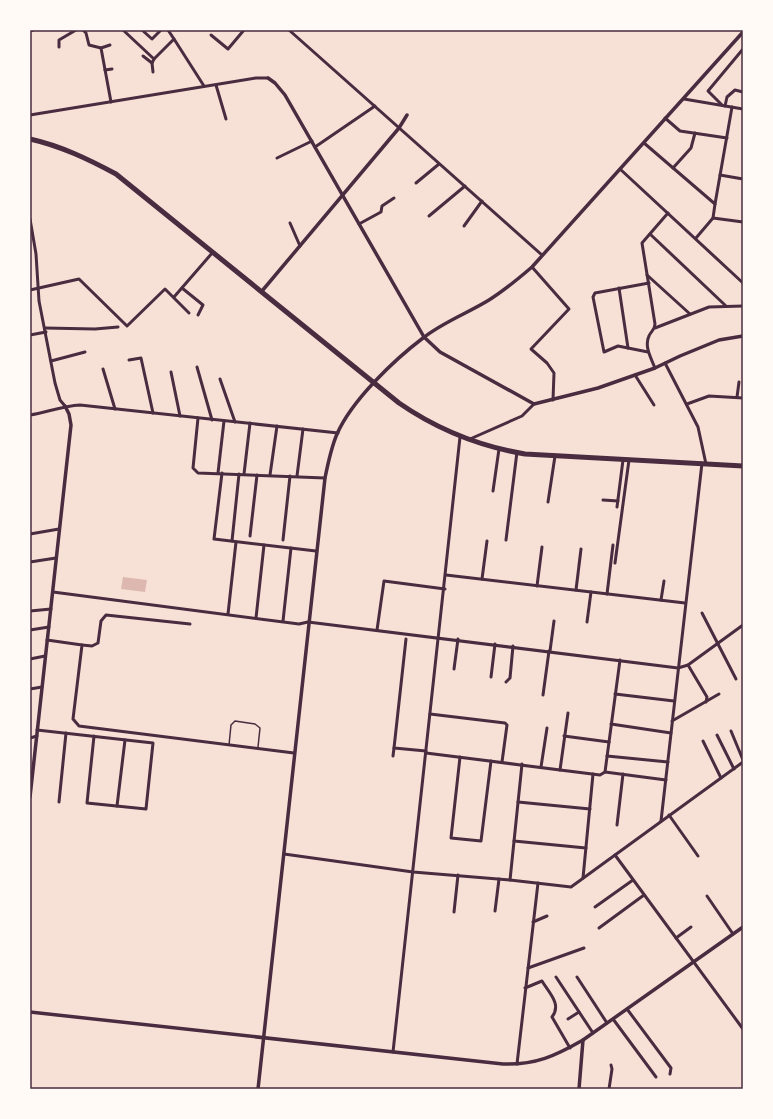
<svg xmlns="http://www.w3.org/2000/svg" width="773" height="1119" font-family="Montserrat,sans-serif">
<style>
.water{fill:#dcb8b0}
.lines{fill:none;stroke-linecap:round;stroke-linejoin:round}
.service{stroke:#4a2c40;stroke-width:1.5}
.minor{stroke:#4a2c40;stroke-width:3}
.tertiary{stroke:#4a2c40;stroke-width:3.5}
.trunk{stroke:#4a2c40;stroke-width:5}
.neatline{fill:none;stroke:#4a2c40;stroke-width:1.5}
</style>
<rect width="100%" height="100%" fill="#f7e1d7"/>
<path class="water" d="M 123,577 L 147,580 L 145,592 L 121,589 Z"/>
<g class="lines">
<path class="service" d="M 229,745 L 231,725 L 235,721 L 255,724 L 260,728 L 258,747"/>
<g class="minor">
<path d="M 83,30 L 86,33 L 89,45 L 101,48"/>
<path d="M 123,30 L 154,59 L 174,39 L 204,86"/>
<path d="M 142,30 L 152,39 L 161,30"/>
<path d="M 168,30 L 174,39"/>
<path d="M 289,30 L 542,255"/>
<path d="M 30,31 L 33,30"/>
<path d="M 211,35 L 228,49 L 244,30"/>
<path d="M 110,45 L 101,48 L 111,102"/>
<path d="M 59,47 L 59,40 L 76,30"/>
<path d="M 143,56 L 152,63"/>
<path d="M 105,70 L 112,69"/>
<path d="M 153,72 L 152,63 L 154,59"/>
<path d="M 216,85 L 226,119"/>
<path d="M 684,99 L 743,109"/>
<path d="M 722,105 L 708,91 L 743,49"/>
<path d="M 725,106 L 727,97 L 735,90 L 743,92"/>
<path d="M 30,115 L 256,78 L 268,78"/>
<path d="M 665,118 L 680,131 L 727,138"/>
<path d="M 644,143 L 715,204 L 732,107"/>
<path d="M 315,147 L 375,106"/>
<path d="M 277,158 L 312,141"/>
<path d="M 673,168 L 691,148 L 695,133"/>
<path d="M 620,169 L 743,283"/>
<path d="M 720,175 L 743,179"/>
<path d="M 416,183 L 439,164"/>
<path d="M 429,216 L 465,186"/>
<path d="M 713,218 L 715,204"/>
<path d="M 30,219 L 36,254 L 39,301 L 55,383 L 60,400 L 65,406"/>
<path d="M 290,223 L 300,246"/>
<path d="M 359,224 L 381,212 L 382,206 L 394,198"/>
<path d="M 464,226 L 482,201"/>
<path d="M 650,234 L 726,306"/>
<path d="M 696,238 L 713,218 L 743,222"/>
<path d="M 532,267 L 569,309 L 531,349 L 547,363 L 554,373 L 553,400"/>
<path d="M 647,275 L 690,314"/>
<path d="M 182,288 L 203,305 L 198,315"/>
<path d="M 619,288 L 628,348"/>
<path d="M 30,290 L 79,279 L 127,326 L 165,289 L 189,313"/>
<path d="M 174,297 L 213,252"/>
<path d="M 45,328 L 95,329 L 118,327"/>
<path d="M 655,328 L 709,307 L 743,306"/>
<path d="M 30,335 L 46,332"/>
<path d="M 648,352 L 618,346 L 604,352 L 593,297 L 595,293 L 649,283"/>
<path d="M 129,360 L 141,358 L 153,413"/>
<path d="M 51,361 L 85,352"/>
<path d="M 665,363 L 698,427 L 706,464"/>
<path d="M 197,367 L 212,420"/>
<path d="M 655,368 C 651,358 644,346 649,336 C 651,331 655,330 655,324 L 642,243 L 668,213"/>
<path d="M 103,369 L 115,409"/>
<path d="M 171,372 L 180,416"/>
<path d="M 635,375 L 654,405"/>
<path d="M 220,379 L 235,422"/>
<path d="M 737,397 L 739,382"/>
<path d="M 687,404 L 709,396 L 743,398"/>
<path d="M 30,415 C 47,412 63,406 80,405 L 338,433"/>
<path d="M 198,418 L 193,468 L 198,473 L 325,478"/>
<path d="M 470,439 L 522,416 L 534,404"/>
<path d="M 218,473 L 224,421"/>
<path d="M 222,473 L 214,539 L 316,551"/>
<path d="M 244,474 L 250,423"/>
<path d="M 270,475 L 277,426"/>
<path d="M 297,476 L 303,429"/>
<path d="M 493,491 L 499,449"/>
<path d="M 603,500 L 618,501"/>
<path d="M 548,502 L 555,456"/>
<path d="M 617,507 L 623,460"/>
<path d="M 30,534 L 59,529"/>
<path d="M 250,536 L 257,475"/>
<path d="M 283,540 L 290,476"/>
<path d="M 506,540 L 517,452"/>
<path d="M 232,541 L 239,474"/>
<path d="M 30,562 L 56,558"/>
<path d="M 615,563 L 629,460"/>
<path d="M 446,575 L 685,603"/>
<path d="M 482,579 L 487,541"/>
<path d="M 537,586 L 542,547"/>
<path d="M 576,590 L 581,549"/>
<path d="M 53,592 L 299,624 L 308,622 L 678,668 L 688,665 L 743,625"/>
<path d="M 607,594 L 613,545"/>
<path d="M 661,600 L 664,581"/>
<path d="M 30,611 L 51,609"/>
<path d="M 702,613 L 736,679"/>
<path d="M 228,614 L 236,542"/>
<path d="M 256,618 L 264,545"/>
<path d="M 283,621 L 291,548"/>
<path d="M 587,622 L 591,592"/>
<path d="M 30,630 L 49,627"/>
<path d="M 377,630 L 384,581 L 445,589"/>
<path d="M 406,639 L 394,748 L 426,751"/>
<path d="M 47,640 L 82,645 L 73,719 L 79,726 L 294,753"/>
<path d="M 82,645 L 92,646 L 98,643 L 101,621 L 106,615 L 190,624"/>
<path d="M 550,651 L 554,621"/>
<path d="M 30,659 L 45,656"/>
<path d="M 688,665 L 707,697 L 706,702"/>
<path d="M 454,669 L 458,639"/>
<path d="M 491,677 L 495,644"/>
<path d="M 506,682 L 510,678 L 513,646"/>
<path d="M 30,689 L 42,687"/>
<path d="M 615,694 L 674,701"/>
<path d="M 543,695 L 549,651"/>
<path d="M 430,714 L 505,723 L 507,725 L 502,762"/>
<path d="M 672,721 L 719,694"/>
<path d="M 611,724 L 671,733"/>
<path d="M 37,730 L 153,743 L 146,809 L 87,803 L 94,736"/>
<path d="M 731,731 L 743,760"/>
<path d="M 717,735 L 734,769"/>
<path d="M 564,736 L 609,742"/>
<path d="M 30,738 L 37,736"/>
<path d="M 703,741 L 721,778"/>
<path d="M 426,753 L 600,775 L 605,772 L 620,660"/>
<path d="M 393,756 L 394,748"/>
<path d="M 607,756 L 668,762"/>
<path d="M 460,757 L 451,838 L 481,841 L 491,761"/>
<path d="M 541,767 L 547,728"/>
<path d="M 560,770 L 568,713"/>
<path d="M 605,772 L 666,780"/>
<path d="M 59,802 L 66,733"/>
<path d="M 518,802 L 590,809"/>
<path d="M 117,806 L 125,740"/>
<path d="M 669,815 L 698,856"/>
<path d="M 661,821 L 702,463"/>
<path d="M 617,825 L 623,774"/>
<path d="M 514,841 L 586,848"/>
<path d="M 284,854 L 413,872 L 510,880 L 571,887 L 743,762"/>
<path d="M 615,855 L 743,1029"/>
<path d="M 583,878 L 593,774"/>
<path d="M 510,880 L 522,764"/>
<path d="M 707,896 L 733,934"/>
<path d="M 595,907 L 633,880"/>
<path d="M 495,911 L 499,879"/>
<path d="M 454,912 L 458,875"/>
<path d="M 533,922 L 547,916"/>
<path d="M 599,928 L 644,895"/>
<path d="M 676,938 L 691,927"/>
<path d="M 528,968 L 584,948"/>
<path d="M 556,977 L 593,1033"/>
<path d="M 577,977 L 607,1023"/>
<path d="M 525,988 L 542,981 C 549,993 562,1004 552,1017 L 570,1048"/>
<path d="M 627,1009 L 671,1068 L 670,1074"/>
<path d="M 568,1019 L 579,1012"/>
<path d="M 613,1019 L 656,1077"/>
<path d="M 393,1052 L 460,437"/>
<path d="M 517,1064 L 538,883"/>
<path d="M 609,1089 L 612,1069 L 611,1065"/>
</g>
<g class="tertiary">
<path d="M 268,78 L 275,83 L 285,95 L 424,337 L 440,352 L 534,404 L 598,388 L 655,368 L 680,356 L 719,340 L 743,336"/>
<path d="M 262,291 L 399,128 L 407,115"/>
<path d="M 30,797 L 71,425 L 69,414 L 65,406"/>
<path d="M 30,1012 L 503,1064 C 536,1065 555,1056 583,1040 L 743,927"/>
<path d="M 258,1089 L 325,478 C 328,463 331,448 337,434 C 352,400 394,360 423,338 C 443,322 468,313 489,300 C 505,290 518,279 532,267 L 743,32"/>
<path d="M 579,1089 L 583,1040"/>
</g>
<path class="trunk" d="M 30,139 C 61,146 88,159 116,174 L 399,403 C 438,430 478,446 525,454 L 743,466"/>
</g>
<rect width="773" height="1119" fill="none" stroke="#fffaf5" stroke-width="62"/>
<rect x="31" y="31" width="711" height="1057" class="neatline"/>
</svg>
